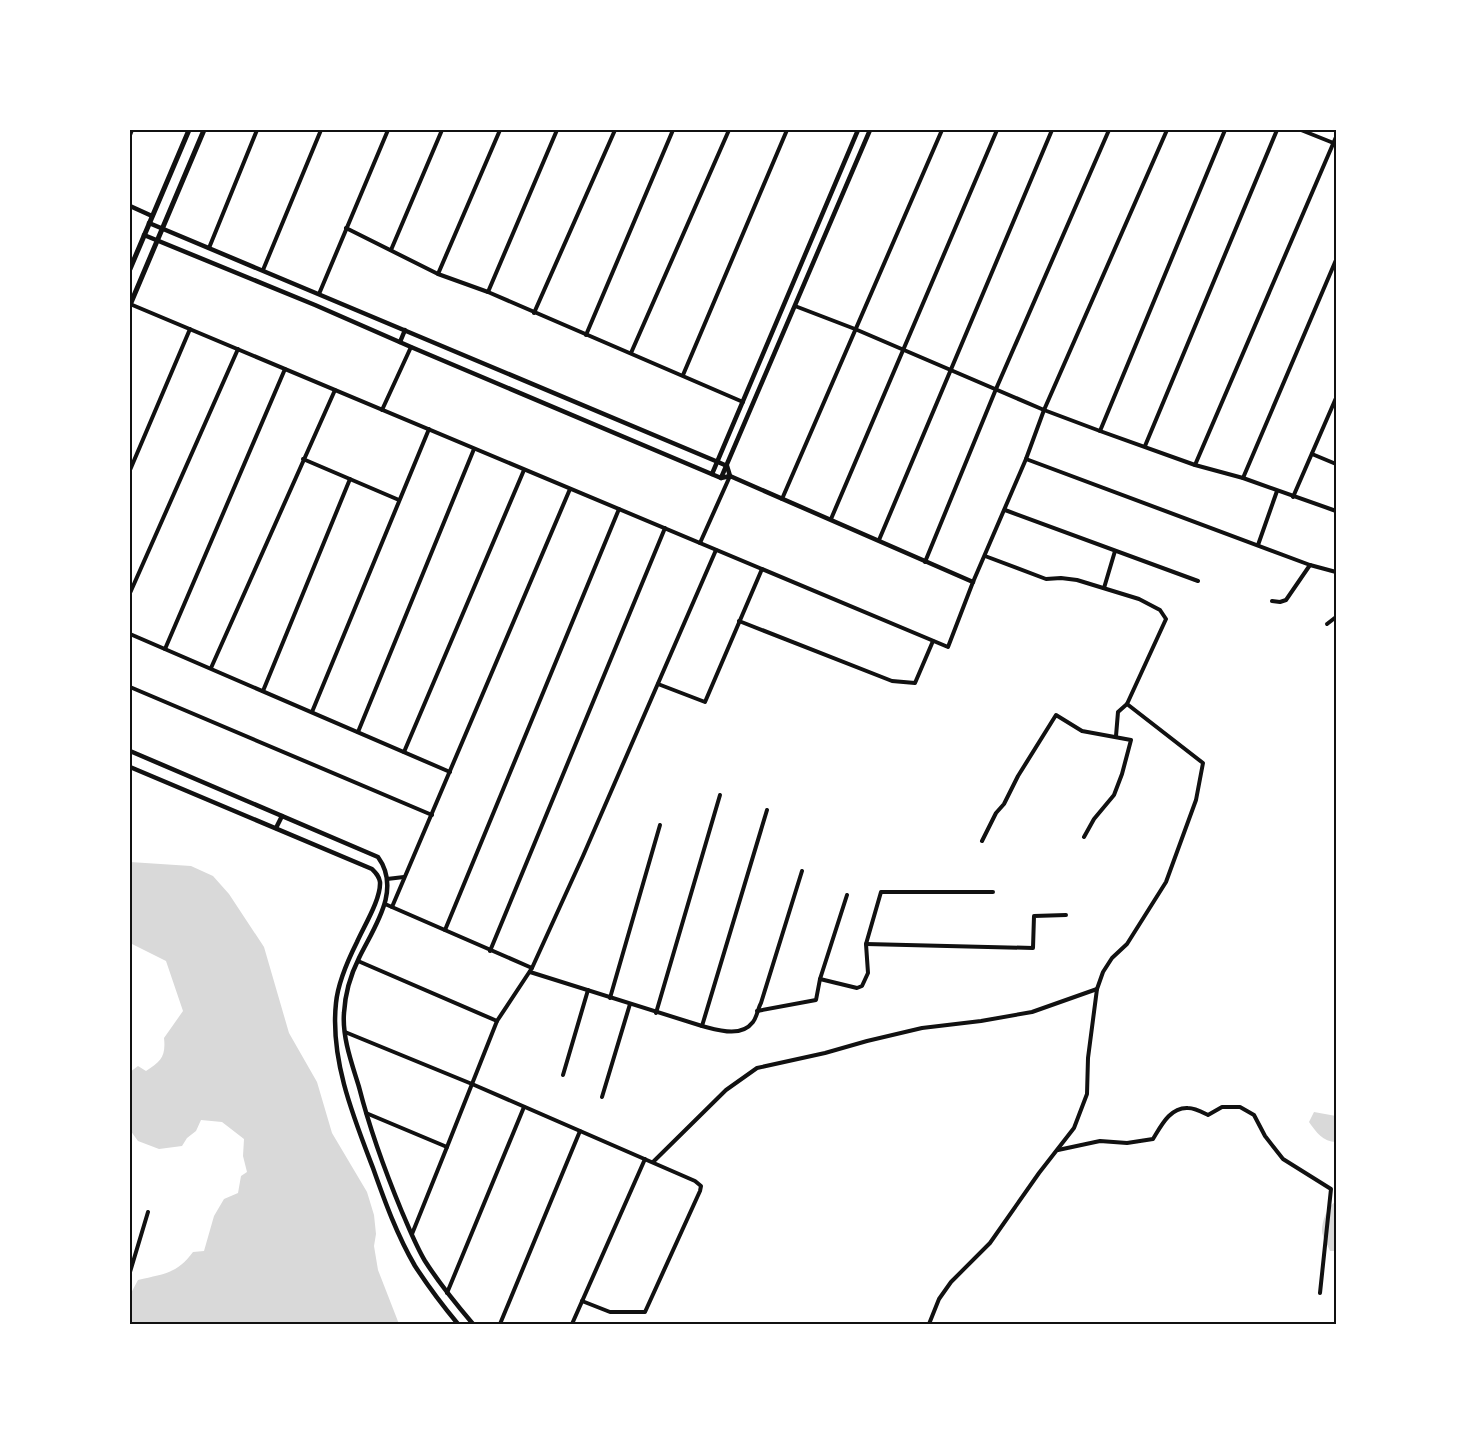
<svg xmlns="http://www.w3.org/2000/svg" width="1466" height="1454" font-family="Barlow,sans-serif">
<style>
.water{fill:#d9d9d9}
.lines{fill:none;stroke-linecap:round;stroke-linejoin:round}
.minor{stroke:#111;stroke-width:4}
.tertiary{stroke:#111;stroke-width:4.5}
.secondary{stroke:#111;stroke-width:5}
.neatline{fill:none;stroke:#111;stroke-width:2}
</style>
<rect width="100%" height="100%" fill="#fff"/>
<g class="water">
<path d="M 130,862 L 191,866 L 213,876 L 229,894 L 264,947 L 289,1033 L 317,1082 L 332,1133 L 367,1192 L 374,1215 L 376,1234 L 374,1246 L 378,1270 L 399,1324 L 130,1324 L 130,1295 L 138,1280 C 163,1274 177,1274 193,1252 L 204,1251 L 214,1216 L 224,1199 L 238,1193 L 241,1176 L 247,1172 L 243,1156 L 244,1139 L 222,1122 L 201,1120 L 196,1131 L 187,1138 L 182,1146 L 159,1149 L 138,1141 L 130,1130 L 130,1072 L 138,1066 L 146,1071 C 161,1062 166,1056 164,1038 L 183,1011 L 166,961 L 130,943 Z"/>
<path d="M 1314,1112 L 1336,1116 L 1336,1142 C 1323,1142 1316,1132 1309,1122 Z"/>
<path d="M 1336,1201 L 1336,1251 L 1330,1251 C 1328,1245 1322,1237 1322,1231 C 1322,1220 1327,1208 1336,1201 Z"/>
</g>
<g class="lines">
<g class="minor">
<path d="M 1301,130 L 1336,144"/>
<path d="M 130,135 L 132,130"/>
<path d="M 346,228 L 438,274 L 488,292 L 743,402"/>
<path d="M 209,248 L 257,130"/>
<path d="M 391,250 L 442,130"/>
<path d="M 263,270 L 321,130"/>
<path d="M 438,274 L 500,130"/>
<path d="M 488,292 L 557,130"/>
<path d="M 319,294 L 388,130"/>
<path d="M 130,304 L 948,647 L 973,582 L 1026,459 L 1044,410 L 1167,130"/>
<path d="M 795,306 L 855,329 L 1044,410 L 1100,431 L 1195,465 L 1243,478 L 1336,511"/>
<path d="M 534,313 L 615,130"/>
<path d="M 586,335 L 673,130"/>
<path d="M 631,353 L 729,130"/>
<path d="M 683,375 L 787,130"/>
<path d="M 382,410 L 411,347"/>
<path d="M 1100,431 L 1225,130"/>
<path d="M 1145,446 L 1277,130"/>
<path d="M 1312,454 L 1336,464"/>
<path d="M 303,459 L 399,500"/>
<path d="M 1026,459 L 1310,565 L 1336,572"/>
<path d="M 1195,465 L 1336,137"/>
<path d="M 130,470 L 190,329"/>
<path d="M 1243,478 L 1336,260"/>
<path d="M 1293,497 L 1336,398"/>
<path d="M 782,499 L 942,130"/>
<path d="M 1005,510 L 1198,581"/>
<path d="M 831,519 L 997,130"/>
<path d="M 879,540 L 1052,130"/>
<path d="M 700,543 L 730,476"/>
<path d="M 1258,545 L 1277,491"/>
<path d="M 985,556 L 1046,579 L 1061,578 L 1077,580 L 1139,599 L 1160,610 L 1166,619 L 1127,704 L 1118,712 L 1116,736"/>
<path d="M 925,562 L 996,389 L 1109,130"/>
<path d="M 1104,588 L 1115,551"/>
<path d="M 130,593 L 238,349"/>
<path d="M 1272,601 L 1280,602 L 1286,600 L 1310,565"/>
<path d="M 739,621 L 892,681 L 915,683 L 933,641"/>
<path d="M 1327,624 L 1336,617"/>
<path d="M 130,634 L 450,772"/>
<path d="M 165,649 L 285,369"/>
<path d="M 1336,652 L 1336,661"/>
<path d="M 211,668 L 335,390"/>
<path d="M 658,684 L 705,702 L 762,569"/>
<path d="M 130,687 L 432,815"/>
<path d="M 263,691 L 350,479"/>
<path d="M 312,712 L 429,429"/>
<path d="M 358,732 L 474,449"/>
<path d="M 404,752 L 524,470"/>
<path d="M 982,841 L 996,813 L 1004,804 L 1018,776 L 1056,715 L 1082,731 L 1131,740 L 1122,774 L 1114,795 L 1094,819 L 1084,837"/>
<path d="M 387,879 L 404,877"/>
<path d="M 385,904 L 532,968"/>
<path d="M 392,907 L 570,489"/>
<path d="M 445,930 L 619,509"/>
<path d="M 866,944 L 1033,948 L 1034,916 L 1066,915"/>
<path d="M 490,951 L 665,528"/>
<path d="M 358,961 L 497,1021"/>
<path d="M 530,972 L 702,1026 C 718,1030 741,1038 753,1022 C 757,1017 758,1008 761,1003 L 802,871"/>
<path d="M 820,979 L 857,988 L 862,986 L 868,973 L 866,944 L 881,892 L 993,892"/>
<path d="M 610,998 L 660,825"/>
<path d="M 757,1011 L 816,1000 L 820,979 L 847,895"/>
<path d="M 656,1013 L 720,795"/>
<path d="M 702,1026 L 767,810"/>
<path d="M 345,1032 L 472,1084 L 695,1181 L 701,1186 L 700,1191 L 645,1312 L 610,1312 L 582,1301"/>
<path d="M 563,1075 L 588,990"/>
<path d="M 602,1097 L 630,1004"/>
<path d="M 366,1113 L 447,1147"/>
<path d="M 1058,1150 L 1100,1141 L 1127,1143 L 1153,1139 C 1161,1126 1170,1107 1188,1108 C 1195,1108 1202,1112 1208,1115 L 1222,1107 L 1240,1107 L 1254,1115 L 1265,1136 L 1283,1159 L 1331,1189 L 1320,1293"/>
<path d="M 653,1162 L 726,1090 L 757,1068 L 825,1053 L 867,1041 L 922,1028 L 981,1021 L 1032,1012 L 1097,989"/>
<path d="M 412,1234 L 447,1147 L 497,1021 L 532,968 L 583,856 L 716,550"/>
<path d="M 130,1272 L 148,1212"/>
<path d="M 447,1293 L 524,1107"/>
<path d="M 500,1324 L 580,1131"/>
<path d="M 572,1324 L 645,1159"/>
<path d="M 929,1324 L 939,1299 L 951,1282 L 990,1243 L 1039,1173 L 1074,1128 L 1087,1094 L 1088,1058 L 1097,989 L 1103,972 L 1112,958 L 1127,944 L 1166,882 L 1196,800 L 1203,763 L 1127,704"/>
</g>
<g class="tertiary">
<path d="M 130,206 L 152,216"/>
<path d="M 149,223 L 718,462 L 727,466 L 730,476"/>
<path d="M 144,235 L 315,305 L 411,347 L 721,478 L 730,476 L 973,582"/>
<path d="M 400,342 L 405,330"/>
<path d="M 712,474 L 858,130"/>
<path d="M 721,478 L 870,130"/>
<path d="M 130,751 L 378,857 C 402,890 374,927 359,958 C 351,974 345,995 344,1013 C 342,1037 352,1064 359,1087 C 370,1130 385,1171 402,1212 C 409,1228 416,1246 425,1261 C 439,1283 456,1304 473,1324"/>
<path d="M 130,767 L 372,869 C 376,873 379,876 380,882 C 381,899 364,926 357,942 C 348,960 338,982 336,1003 C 330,1059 353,1116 373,1168 C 385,1202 397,1235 415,1266 C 428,1286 443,1306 458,1324"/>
<path d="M 276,828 L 282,816"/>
</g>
<g class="secondary">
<path d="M 130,269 L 189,130"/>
<path d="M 130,305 L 204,130"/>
</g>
</g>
<rect width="1466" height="1454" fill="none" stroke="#ffffff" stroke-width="262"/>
<rect x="131" y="131" width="1204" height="1192" class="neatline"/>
</svg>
